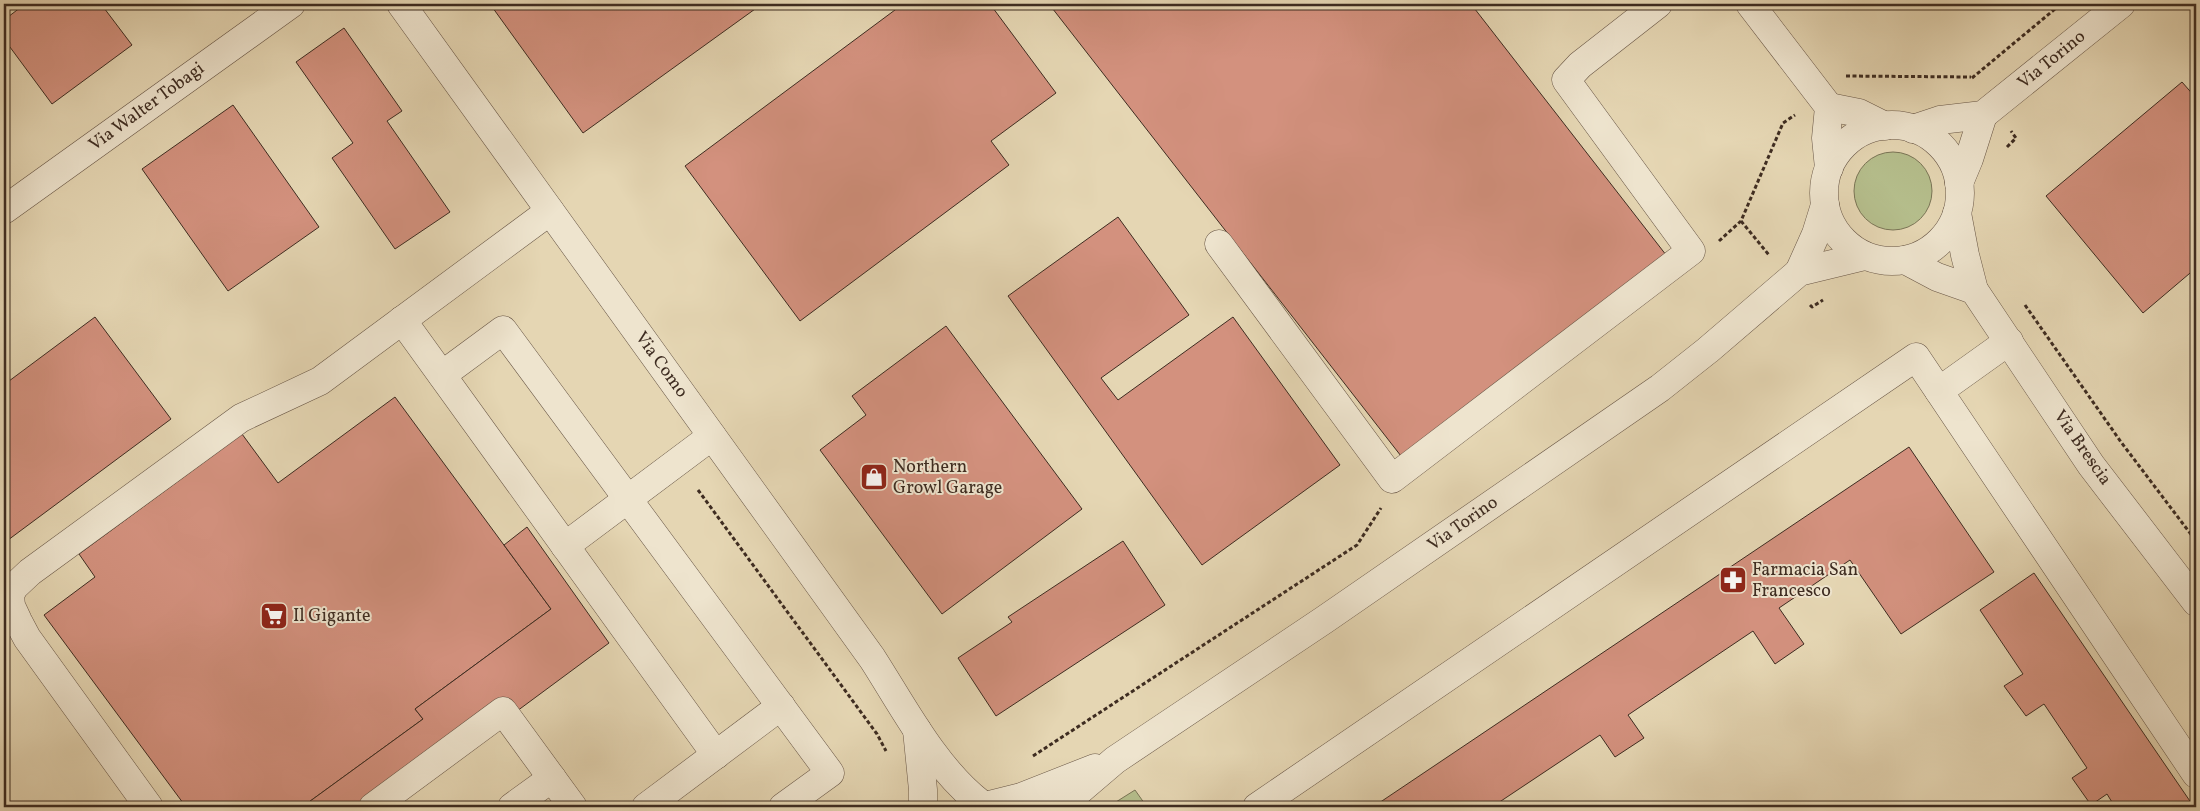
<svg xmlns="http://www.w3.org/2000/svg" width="2200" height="811" font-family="Vollkorn,serif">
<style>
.green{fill:#b5be8c;stroke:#7a7556}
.building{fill:#d3917e;stroke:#3e2c21}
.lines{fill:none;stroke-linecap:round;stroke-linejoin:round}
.minor-casing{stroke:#685646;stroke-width:29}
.path{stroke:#3e2c21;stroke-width:3;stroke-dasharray:4 2.5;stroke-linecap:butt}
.minor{stroke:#eee4ce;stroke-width:28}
.labels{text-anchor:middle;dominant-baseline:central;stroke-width:4;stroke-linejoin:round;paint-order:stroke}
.street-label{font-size:18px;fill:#3e2c21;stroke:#eee4ce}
.poi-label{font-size:18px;fill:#3e2c21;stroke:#eee4ce;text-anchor:start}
</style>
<rect width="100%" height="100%" fill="#e5d6b3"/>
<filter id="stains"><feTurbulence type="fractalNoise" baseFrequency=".004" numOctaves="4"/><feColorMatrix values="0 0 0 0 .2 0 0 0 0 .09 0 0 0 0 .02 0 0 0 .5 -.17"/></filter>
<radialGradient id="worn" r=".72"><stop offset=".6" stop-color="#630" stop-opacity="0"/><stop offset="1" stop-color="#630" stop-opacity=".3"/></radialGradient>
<g class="green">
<circle cx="1893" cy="191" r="39"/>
<path d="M 1135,790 L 1147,807 L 1108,807 Z"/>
</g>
<g class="building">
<path d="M 25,4 L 101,4 L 132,45 L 52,104 L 4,39 L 4,20 Z"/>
<path d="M 490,4 L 762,4 L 583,133 Z"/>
<path d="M 903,4 L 990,4 L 1056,93 L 991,141 L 1009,165 L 800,321 L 685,166 Z"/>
<path d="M 1049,4 L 1471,4 L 1670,260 L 1408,465 Z"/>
<path d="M 344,28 L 402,111 L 387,121 L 450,212 L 395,249 L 332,158 L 353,143 L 296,62 Z"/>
<path d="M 2182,82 L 2196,98 L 2196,268 L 2143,313 L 2046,196 Z"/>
<path d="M 233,105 L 319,227 L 228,291 L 142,169 Z"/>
<path d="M 4,143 L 9,150 L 4,154 Z"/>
<path d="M 1118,217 L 1189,315 L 1101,378 L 1118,400 L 1233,317 L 1340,465 L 1202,565 L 1008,296 Z"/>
<path d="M 95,317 L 171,419 L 4,543 L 4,382 L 5,384 Z"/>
<path d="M 946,326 L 1082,509 L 942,614 L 820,450 L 866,415 L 852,396 Z"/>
<path d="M 395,397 L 551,609 L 415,709 L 423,719 L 302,807 L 186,807 L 44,615 L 95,577 L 79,554 L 242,434 L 278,483 Z"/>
<path d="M 1909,447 L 1994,572 L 1901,634 L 1850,560 L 1779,608 L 1804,644 L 1775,664 L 1753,631 L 1628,715 L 1644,738 L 1615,757 L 1600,735 L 1492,807 L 1373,807 Z"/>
<path d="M 527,527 L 609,643 L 513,714 L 505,700 L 358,807 L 302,807 L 423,719 L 415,709 L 551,609 L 504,545 Z"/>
<path d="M 1123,541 L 1165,605 L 996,716 L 958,658 L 1012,622 L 1008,617 Z"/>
<path d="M 2034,573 L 2194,807 L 2115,807 L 2107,794 L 2091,805 L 2072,778 L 2087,768 L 2044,704 L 2026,716 L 2004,686 L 2023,674 L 1980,610 Z"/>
</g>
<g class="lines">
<g class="minor-casing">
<g id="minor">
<path d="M 401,4 L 872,658 C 903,706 934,767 980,803"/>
<path d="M 1750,4 L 1829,107 L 1826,138 L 1829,168"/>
<path d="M 1829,107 L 1859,113 L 1885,126"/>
<circle cx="1892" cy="193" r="68"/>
<path d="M 1913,129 L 1940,120 L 1983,115 L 2121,4"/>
<path d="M 1959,183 L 1969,159 L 1983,115"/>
<path d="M 4,210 L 291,4"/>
<path d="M 1957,213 L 1965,255 L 1974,290 L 2091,465 L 2196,602"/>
<path d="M 1219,244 L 1392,479 L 1691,251 L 1566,80 L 1580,65 L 1658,4"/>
<path d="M 1905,260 L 1937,277 L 1974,290"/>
<path d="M 1799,272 L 1816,234 L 1825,205"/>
<path d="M 402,320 L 716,755"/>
<path d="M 442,375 L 503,330 L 830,773 L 783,807"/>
<path d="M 1939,391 L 2009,341"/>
<path d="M 565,546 L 712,436"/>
<path d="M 917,730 L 923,790 L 923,807"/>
<path d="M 989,805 L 1021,797 L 1095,768"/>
<path d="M 149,807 L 27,638 L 18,621 L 11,606 L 10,595 L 14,587 L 30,572 L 241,418 L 320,381 L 550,211"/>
<path d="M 373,807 L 503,711 L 573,807"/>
<path d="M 512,807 L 552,778"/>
<path d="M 646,807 L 781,706"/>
<path d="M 1060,807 L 1115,760 L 1324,620 L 1660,388 L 1708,350 L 1799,272 L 1865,256"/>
<path d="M 1257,807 L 1916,357 L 2196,774"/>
</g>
</g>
<g class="path">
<path d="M 1846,76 L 1971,77"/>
<path d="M 1972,78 L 2061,4"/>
<path d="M 2007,147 L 2016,138 L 2011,131"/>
<path d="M 1741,221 L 1769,255"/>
<path d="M 1719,241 L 1741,221 L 1783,123 L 1795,115"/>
<path d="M 1810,305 L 1812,307 L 1823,300"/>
<path d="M 2025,305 L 2121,442 L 2196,541"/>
<path d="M 698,490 L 877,734 L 886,751"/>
<path d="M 1033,756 L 1357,545 L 1381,508"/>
</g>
<use href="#minor" class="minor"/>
</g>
<defs>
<g id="shop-square" transform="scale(1.4375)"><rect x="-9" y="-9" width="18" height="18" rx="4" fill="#8f2418" stroke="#eee4ce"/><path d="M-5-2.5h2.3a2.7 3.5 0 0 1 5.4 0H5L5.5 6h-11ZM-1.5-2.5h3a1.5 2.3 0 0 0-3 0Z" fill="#fff"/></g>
<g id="pharmacy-square" transform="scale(1.4375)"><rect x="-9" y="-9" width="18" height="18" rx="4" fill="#8f2418" stroke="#eee4ce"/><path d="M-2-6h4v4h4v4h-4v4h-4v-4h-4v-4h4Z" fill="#fff"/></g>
<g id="supermarket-square" transform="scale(1.4375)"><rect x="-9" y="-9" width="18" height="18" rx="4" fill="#8f2418" stroke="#eee4ce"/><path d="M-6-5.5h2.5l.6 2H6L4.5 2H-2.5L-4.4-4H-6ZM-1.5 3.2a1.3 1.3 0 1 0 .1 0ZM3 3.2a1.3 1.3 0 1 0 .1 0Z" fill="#fff"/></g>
</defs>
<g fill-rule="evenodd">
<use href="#shop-square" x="874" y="477"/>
<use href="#pharmacy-square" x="1733" y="580"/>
<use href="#supermarket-square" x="274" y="616"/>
</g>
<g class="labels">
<g class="street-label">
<text transform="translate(2052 60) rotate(-39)">Via Torino</text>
<text transform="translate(147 107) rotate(-36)">Via Walter Tobagi</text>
<text transform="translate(661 365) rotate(54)">Via Como</text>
<text transform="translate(2082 448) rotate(55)">Via Brescia</text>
<text transform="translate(1463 524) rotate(-35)">Via Torino</text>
</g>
<g class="poi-label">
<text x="893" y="467">Northern<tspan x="893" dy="21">Growl Garage</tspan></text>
<text x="1752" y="570">Farmacia San<tspan x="1752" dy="21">Francesco</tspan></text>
<text x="293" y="616">Il Gigante</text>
</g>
</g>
<rect width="2200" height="811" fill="none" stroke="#e5d6b3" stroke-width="20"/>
<rect x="5" y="5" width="2190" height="801" fill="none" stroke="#3e2c21" stroke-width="2.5"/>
<rect x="10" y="10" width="2180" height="791" fill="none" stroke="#3e2c21"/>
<rect width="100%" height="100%" filter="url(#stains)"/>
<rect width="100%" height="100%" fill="url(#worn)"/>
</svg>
